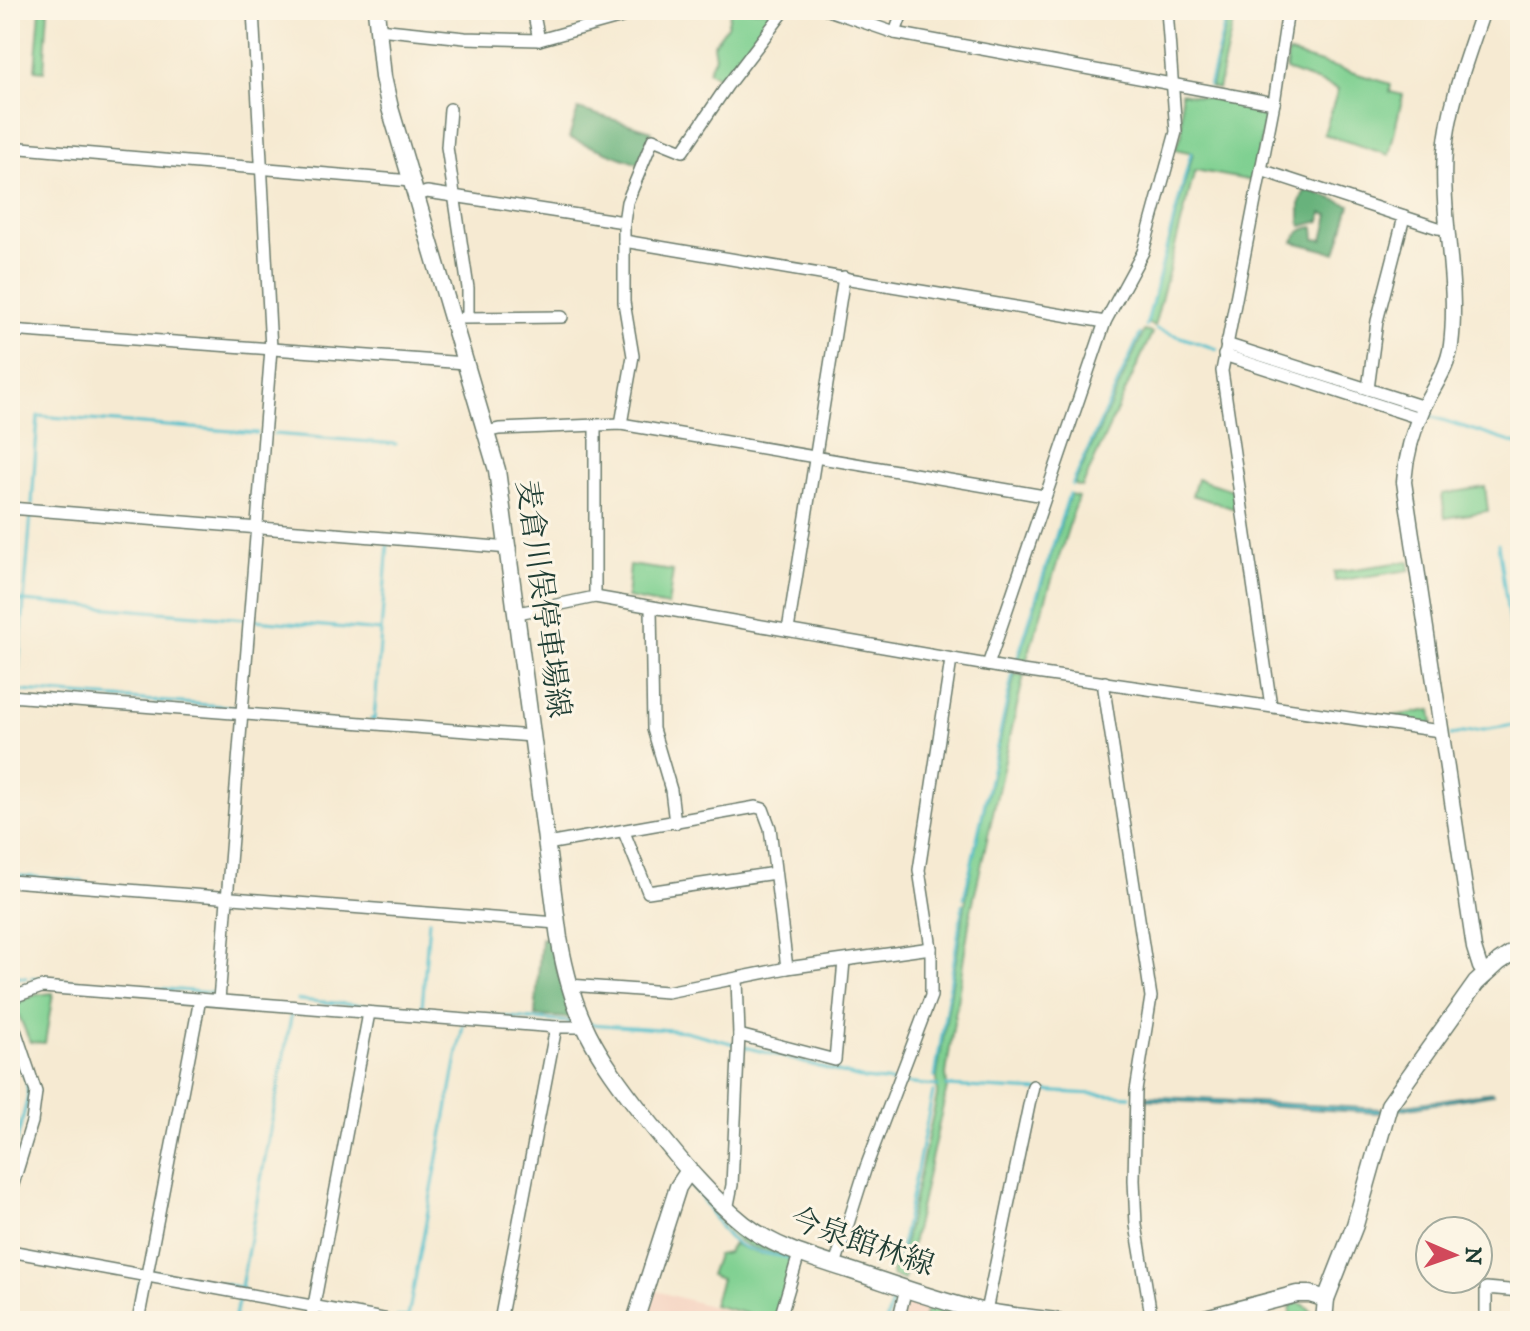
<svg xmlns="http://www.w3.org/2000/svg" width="1530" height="1331" font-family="'IM FELL DW Pica','Noto Serif JP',serif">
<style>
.built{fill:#f5d3c1}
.green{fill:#7fd091;stroke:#4f8662;stroke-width:2}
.forest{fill:#67b27b;stroke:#437858;stroke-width:2}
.water{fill:#53c0cc;stroke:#397e80;stroke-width:2}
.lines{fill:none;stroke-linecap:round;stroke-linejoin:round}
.stream{stroke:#53c0cc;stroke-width:3}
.minor-casing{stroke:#6a7a6b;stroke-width:14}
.tertiary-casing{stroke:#6a7a6b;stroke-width:17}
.secondary-casing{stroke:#6a7a6b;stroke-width:19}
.minor{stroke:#fff;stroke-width:11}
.tertiary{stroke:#fff;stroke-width:14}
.secondary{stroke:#fff;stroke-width:16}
.labels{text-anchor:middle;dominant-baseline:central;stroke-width:6;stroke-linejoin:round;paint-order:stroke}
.street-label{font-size:30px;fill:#1f3d34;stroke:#fcf5e5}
</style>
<rect width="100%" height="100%" fill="#fcf5e5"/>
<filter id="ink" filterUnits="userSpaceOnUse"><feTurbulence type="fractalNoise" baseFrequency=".0125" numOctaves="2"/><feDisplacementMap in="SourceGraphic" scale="16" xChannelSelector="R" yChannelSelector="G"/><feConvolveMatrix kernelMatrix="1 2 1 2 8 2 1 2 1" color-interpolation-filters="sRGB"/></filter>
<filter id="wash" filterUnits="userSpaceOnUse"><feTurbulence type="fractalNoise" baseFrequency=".006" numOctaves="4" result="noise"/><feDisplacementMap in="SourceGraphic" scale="32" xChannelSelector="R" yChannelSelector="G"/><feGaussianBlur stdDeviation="1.8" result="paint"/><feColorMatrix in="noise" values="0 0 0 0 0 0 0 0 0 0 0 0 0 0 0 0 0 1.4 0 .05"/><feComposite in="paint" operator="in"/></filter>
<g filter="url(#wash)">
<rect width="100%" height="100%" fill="#f6ead2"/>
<g class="built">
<path d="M 653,1290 L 763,1321 L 643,1321 Z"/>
<path d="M 908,1296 L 930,1304 L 922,1321 L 902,1321 Z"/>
</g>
<g class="green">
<path d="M 40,10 L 48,10 L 44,71 L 35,70 Z"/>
<path d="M 731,10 L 776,10 L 723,80 L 708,71 L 715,57 L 713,45 L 727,26 Z"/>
<path d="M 1230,10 L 1236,10 L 1218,89 L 1211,87 Z"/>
<path d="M 1288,53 L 1391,84 L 1390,92 L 1403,95 L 1389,155 L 1324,134 L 1338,89 L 1286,70 Z"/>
<path d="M 1181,93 L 1267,109 L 1253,181 L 1195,170 L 1154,327 L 1147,323 L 1193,153 L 1175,149 L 1182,134 Z"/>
<path d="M 1144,331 L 1152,333 L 1082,487 L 1074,485 Z"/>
<path d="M 1197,479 L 1233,490 L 1235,509 L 1192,495 Z"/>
<path d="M 1485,487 L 1488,511 L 1445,518 L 1442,494 Z"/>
<path d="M 1070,495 L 1078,497 L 1025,665 L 1017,664 Z"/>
<path d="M 1409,561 L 1410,570 L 1335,581 L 1334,572 Z"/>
<path d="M 630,565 L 673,571 L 668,606 L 627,598 Z"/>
<path d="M 1015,674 L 1024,675 L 971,911 L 946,1074 L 947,1088 L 904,1280 L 892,1276 L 893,1267 L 899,1267 L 937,1096 L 937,1076 L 972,863 Z"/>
<path d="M 1431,710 L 1433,722 L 1429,725 L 1382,718 Z"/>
<path d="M 53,993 L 45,1043 L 30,1042 L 14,1004 L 35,995 Z"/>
<path d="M 710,1203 L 792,1259 L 776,1321 L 713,1305 L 721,1279 L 710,1275 L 717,1255 L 727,1253 L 733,1244 L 757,1253 L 790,1258 C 741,1242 738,1252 710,1203 Z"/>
<path d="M 1297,1303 C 1305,1303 1315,1313 1316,1321 L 1289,1321 L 1291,1305 Z"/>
<path d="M 930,1304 L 982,1319 L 981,1321 L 922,1321 Z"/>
</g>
<g class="forest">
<path d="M 578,109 L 652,131 L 638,164 L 569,138 Z"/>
<path d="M 1306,189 L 1350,205 L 1336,253 L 1293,242 C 1298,231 1302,229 1314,227 L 1315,239 L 1323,240 L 1329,215 L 1322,213 L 1320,221 L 1302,226 L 1300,223 L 1300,202 Z"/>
<path d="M 541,938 L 552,938 L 557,968 L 571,1018 L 535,1016 Z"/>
</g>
<path class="water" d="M 1492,1092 L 1493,1094 L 1379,1113 L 1143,1099 L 1143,1096 L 1381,1109 Z"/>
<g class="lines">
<g class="stream">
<path d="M 1209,86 L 1228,10"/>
<path d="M 1146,326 L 1191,153"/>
<path d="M 1156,329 L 1217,349"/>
<path d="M 1430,416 L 1520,445"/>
<path d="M 274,434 L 396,444"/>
<path d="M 1072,485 L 1140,334"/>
<path d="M 32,504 L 38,416 L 257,433"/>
<path d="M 1498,544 L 1520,698"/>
<path d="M 10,600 L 247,619"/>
<path d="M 255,620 L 381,631"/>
<path d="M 1015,666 L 1069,494"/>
<path d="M 17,689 L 31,514"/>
<path d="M 10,690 L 235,707"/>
<path d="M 371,719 L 374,720 L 388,543"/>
<path d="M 1451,735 L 1520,724"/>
<path d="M 10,875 L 83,881"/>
<path d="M 964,898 L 1013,673"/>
<path d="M 10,976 L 26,978"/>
<path d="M 32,978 L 126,986"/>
<path d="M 132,986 L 214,993"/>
<path d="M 298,1000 L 570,1022"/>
<path d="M 422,1008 L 429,920"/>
<path d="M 590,1024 L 685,1031 L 735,1044"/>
<path d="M 10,1036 L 27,1082 L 28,1097 L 10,1167"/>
<path d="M 742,1046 L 864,1079 L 894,1082"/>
<path d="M 935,1077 L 963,904"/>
<path d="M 902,1083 L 938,1086"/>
<path d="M 947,1086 L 1130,1096"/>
<path d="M 692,1187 C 708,1201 714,1223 729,1238 C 744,1252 770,1254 789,1258"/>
<path d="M 897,1266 L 933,1092"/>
<path d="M 153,1271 L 243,1288"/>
<path d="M 241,1287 L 292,1012"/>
<path d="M 397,1317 L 408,1317 L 463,1025"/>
<path d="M 132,1321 L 140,1281"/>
<path d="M 234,1321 L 239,1297"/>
<path d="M 304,1321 L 306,1311"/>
<path d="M 886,1321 L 895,1293"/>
</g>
</g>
</g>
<g filter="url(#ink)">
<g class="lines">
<g class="minor-casing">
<g id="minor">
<path d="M 240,10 L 270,10"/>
<path d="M 533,10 L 539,40"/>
<path d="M 828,10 L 895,33 L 1274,103"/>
<path d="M 378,29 L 465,38 L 539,40 L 622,17 L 632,10"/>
<path d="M 895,33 L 903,10"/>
<path d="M 450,109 L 447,147 L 468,288 L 468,316"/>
<path d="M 10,147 L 411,181"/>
<path d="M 1261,170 L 1438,228 L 1448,229"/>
<path d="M 415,196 L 427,192 L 624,222 L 624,302 L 633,356 L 621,424"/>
<path d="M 624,222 L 627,202 L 653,139 L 683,151 L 727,86 L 785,10"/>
<path d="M 624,241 L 1105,322"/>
<path d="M 463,318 L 562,317"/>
<path d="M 10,330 L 465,363"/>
<path d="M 1226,344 L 1424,407"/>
<path d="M 1224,355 L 1419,418"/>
<path d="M 1368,389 L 1377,321 L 1404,217"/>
<path d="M 595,425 L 595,597"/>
<path d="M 486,432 L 499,429 L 621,424 L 1044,496"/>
<path d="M 10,508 L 510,548"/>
<path d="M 651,608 L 653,729 L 671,790 L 675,823"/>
<path d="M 518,613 L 595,597 L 1022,671 L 1440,731"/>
<path d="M 788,630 L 844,277"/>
<path d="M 988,665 L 1105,322 L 1143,252 L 1176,132 L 1167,10"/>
<path d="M 1105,682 L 1104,689 L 1151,997 L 1136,1091 L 1134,1180 L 1136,1225 L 1152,1321"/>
<path d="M 10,696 L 532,736"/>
<path d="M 1271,706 L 1222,371 L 1274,103 L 1288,10"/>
<path d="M 624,832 L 648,892 L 775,873"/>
<path d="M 547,844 L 756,807 L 763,809 L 770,828 L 787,968"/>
<path d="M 10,881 L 557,923"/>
<path d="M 569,985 L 667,992 L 787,968 L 931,948"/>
<path d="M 10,998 L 42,987 L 556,1027 L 584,1027"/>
<path d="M 219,1000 L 271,349 L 253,10"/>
<path d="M 10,1015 L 36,1092 L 32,1122 L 10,1194"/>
<path d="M 739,1035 L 835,1060 L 844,961"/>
<path d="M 727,1210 L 732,1185 L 739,1035 L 737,979"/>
<path d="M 10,1251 L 394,1321"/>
<path d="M 835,1265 L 866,1167 L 931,996 L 931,948 L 919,870 L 951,660"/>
<path d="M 986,1311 L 1033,1086"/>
<path d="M 138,1321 L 200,999"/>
<path d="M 311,1321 L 369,1013"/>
<path d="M 500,1321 L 556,1027"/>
<path d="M 779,1321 L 799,1254"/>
<path d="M 898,1321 L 906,1288"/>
<path d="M 1486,1321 L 1486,1288 L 1520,1291"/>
</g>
</g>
<g class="tertiary-casing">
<path id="tertiary" d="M 1483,10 C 1468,56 1449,102 1445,151 C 1440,215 1459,281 1451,345 C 1448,368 1434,386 1424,406 C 1412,432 1406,454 1404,482 L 1474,948 L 1480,967 L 1486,972"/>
</g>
<g class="secondary-casing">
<g id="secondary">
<path d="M 376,10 L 383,77 L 390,108 L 497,470 L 559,938 C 573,1019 595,1053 645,1117 C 676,1155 705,1193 744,1224 C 775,1248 812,1258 849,1270 C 892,1284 934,1300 977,1310 C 1003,1315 1030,1318 1056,1321"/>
<path d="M 635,1321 L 678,1187 L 688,1172"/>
<path d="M 1194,1321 L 1297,1294 L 1310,1294 L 1326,1299"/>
<path d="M 1324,1321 L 1326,1299 L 1355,1225 L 1389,1105 L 1476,983 L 1499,962 L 1520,948"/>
</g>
</g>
<use href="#minor" class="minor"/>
<use href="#tertiary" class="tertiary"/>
<use href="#secondary" class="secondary"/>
</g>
</g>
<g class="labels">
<g class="street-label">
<text transform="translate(542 599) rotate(82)">麦倉川俣停車場線</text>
<text transform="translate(862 1243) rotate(19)">今泉館林線</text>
</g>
</g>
<rect width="1530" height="1331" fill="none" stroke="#fcf5e5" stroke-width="40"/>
<g transform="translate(1454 1255) rotate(92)"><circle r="38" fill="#fcf5e5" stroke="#a4ab9e" stroke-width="2"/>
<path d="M0-6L14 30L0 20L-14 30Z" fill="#d1495b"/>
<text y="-12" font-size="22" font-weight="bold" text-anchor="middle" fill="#1f3d34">N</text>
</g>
</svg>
